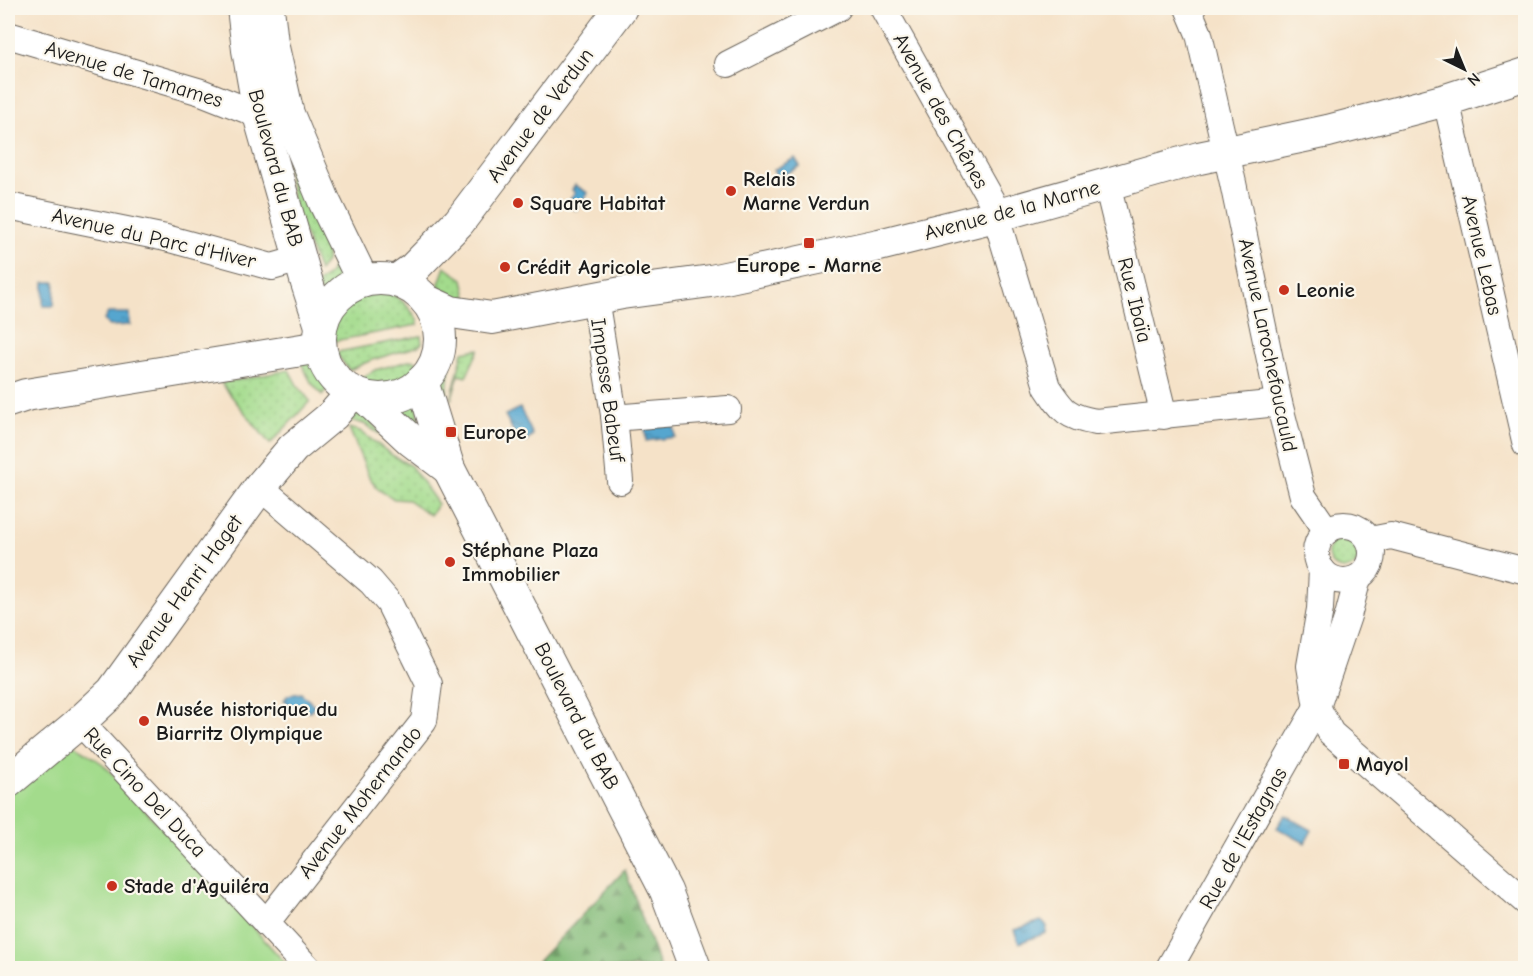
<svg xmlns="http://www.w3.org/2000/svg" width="1533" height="976" font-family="'Comic Neue',sans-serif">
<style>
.grass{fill:url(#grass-dots);stroke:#607c54;stroke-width:1.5}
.forest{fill:url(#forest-firs);stroke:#4f6c4a;stroke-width:1.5}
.pitch{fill:#a3db8c;stroke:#607c54;stroke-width:1.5}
.water{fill:url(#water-ripples);stroke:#386176;stroke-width:1.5}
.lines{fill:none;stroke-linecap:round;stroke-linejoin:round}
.minor-casing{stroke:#686158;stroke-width:28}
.major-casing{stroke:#686158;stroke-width:34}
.minor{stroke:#fff;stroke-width:26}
.major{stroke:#fff;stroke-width:32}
.poi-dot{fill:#c8321e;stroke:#fbf7ec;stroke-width:2}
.labels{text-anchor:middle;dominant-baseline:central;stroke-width:4.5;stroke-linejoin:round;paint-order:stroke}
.street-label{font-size:21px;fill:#1c1c1c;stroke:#fbf7ec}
.poi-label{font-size:21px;font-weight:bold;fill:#1c1c1c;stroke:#fbf7ec;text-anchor:start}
</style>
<defs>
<pattern id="grass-dots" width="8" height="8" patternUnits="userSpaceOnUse" patternTransform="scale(1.5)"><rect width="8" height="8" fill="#a3db8c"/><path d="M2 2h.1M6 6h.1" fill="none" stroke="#8cbb78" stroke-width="1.8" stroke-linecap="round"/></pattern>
<pattern id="forest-firs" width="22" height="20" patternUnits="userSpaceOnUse" patternTransform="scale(1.5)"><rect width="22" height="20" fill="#82bb78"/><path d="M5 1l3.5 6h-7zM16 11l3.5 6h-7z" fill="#6a9762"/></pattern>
<pattern id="water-ripples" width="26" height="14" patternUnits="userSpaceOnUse" patternTransform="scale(1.5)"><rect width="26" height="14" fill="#55a6cf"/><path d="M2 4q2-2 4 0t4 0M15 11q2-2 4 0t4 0" fill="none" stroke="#4686a7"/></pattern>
</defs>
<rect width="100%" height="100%" fill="#fbf7ec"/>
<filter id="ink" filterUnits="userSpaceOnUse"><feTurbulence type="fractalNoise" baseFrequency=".0167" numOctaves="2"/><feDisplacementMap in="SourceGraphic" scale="12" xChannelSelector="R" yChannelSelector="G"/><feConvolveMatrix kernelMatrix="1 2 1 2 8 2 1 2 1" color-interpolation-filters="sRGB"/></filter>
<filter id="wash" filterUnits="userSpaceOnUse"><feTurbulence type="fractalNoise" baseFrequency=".008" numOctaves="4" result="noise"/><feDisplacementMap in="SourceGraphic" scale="24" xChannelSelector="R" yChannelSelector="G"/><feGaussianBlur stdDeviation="1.35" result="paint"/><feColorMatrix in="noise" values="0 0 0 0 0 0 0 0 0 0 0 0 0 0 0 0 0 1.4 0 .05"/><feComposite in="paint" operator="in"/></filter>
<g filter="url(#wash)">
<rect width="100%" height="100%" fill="#f5e2c8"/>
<g class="grass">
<path d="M 280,118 L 313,200 L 307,204 L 327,247 L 326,262 L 319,271 L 294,207 Z"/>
<path d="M 336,259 L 345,273 L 323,296 L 316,285 L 330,273 Z"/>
<path d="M 445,267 L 463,279 L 468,302 L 438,295 L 438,286 Z"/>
<path d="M 373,288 C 394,292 407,302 418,321 L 417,325 L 335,341 C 326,327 337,303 350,294 C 357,289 365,288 373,288 Z"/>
<path d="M 421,336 L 422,343 L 419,346 L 372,360 L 349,370 L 337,354 L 338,352 Z"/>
<path d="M 479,349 L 466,377 L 459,375 L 451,400 L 463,352 Z"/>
<path d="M 451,355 L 446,400 L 443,403 C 437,381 432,372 451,355 Z"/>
<path d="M 314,360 L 329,386 L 322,395 L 311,382 L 300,361 Z"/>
<path d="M 412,360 L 418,362 L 417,366 C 403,383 382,394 362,381 L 361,378 L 375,370 Z"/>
<path d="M 289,370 L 297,385 L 310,401 L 270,444 L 221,383 Z"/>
<path d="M 418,401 L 419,424 L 415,427 L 398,410 Z"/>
<path d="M 358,413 L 362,413 L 386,438 L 364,424 L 345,419 L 351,414 Z"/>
<path d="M 349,428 L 360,431 L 392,455 L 411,466 L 438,504 L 430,515 L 408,500 L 394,499 L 379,490 L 369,477 Z"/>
<circle cx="1344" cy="553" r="16"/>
</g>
<path class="forest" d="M 625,870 L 660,968 L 532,968 Z"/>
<path class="pitch" d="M 69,741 L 103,764 L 290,968 L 8,968 L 8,793 Z"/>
<g class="water">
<path d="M 795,158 L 800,166 L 778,178 L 773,170 Z"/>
<path d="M 575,185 L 588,193 L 576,210 L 567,204 L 575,193 L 572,190 Z"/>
<path d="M 44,282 L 55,282 L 54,306 L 43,306 Z"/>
<path d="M 108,313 L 129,313 L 130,325 L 109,326 L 104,320 Z"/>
<path d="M 520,408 L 533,435 L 526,442 L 519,442 L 505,415 Z"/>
<path d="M 674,424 L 675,437 L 646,441 L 645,428 Z"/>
<path d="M 301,693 L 315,706 L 310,711 L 296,711 L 284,700 L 288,695 Z"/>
<path d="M 1285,815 L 1312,830 L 1305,843 L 1277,828 Z"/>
<path d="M 1041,921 L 1047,926 L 1046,933 L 1019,943 L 1014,930 Z"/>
</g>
</g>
<g filter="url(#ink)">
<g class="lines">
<g class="minor-casing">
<g id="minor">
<path d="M 883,8 L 991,200 L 1047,387 C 1063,411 1067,417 1096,422 L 1279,403"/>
<path d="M 1188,8 L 1199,34 L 1233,183 L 1279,403 L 1303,496 L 1327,531"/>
<path d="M 8,35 L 201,92 L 249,111 L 260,118"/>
<path d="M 728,64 L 838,8"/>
<path d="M 1446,100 L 1526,445"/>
<path d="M 1107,184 L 1164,416"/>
<path d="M 8,206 L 166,238 L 272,267 L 300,259"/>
<path d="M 595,298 L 614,415 L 620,481"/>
<path d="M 614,415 L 625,417 L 728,409"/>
<path d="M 260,487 L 371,582 L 389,603 L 429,684 L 424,721 L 266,923"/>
<circle cx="1344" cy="553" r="28"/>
<path d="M 1370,540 L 1391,536 L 1526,571"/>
<path d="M 1322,570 L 1320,609 L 1310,666 L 1317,707 L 1331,733 L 1526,902"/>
<path d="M 80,722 L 308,968"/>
<path d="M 1169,968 L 1317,707 L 1348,616 L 1358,578"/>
</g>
</g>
<g class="major-casing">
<g id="major">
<path d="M 243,8 L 248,50 L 260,118 L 307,283 L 321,326"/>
<path d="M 268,8 L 272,43 L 288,114 L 325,203 L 363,281"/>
<circle cx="380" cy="339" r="60"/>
<path d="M 396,281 L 413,269 L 459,222 L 621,8"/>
<path d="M 427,301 L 451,312 L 492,318 L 622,293 L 711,281 L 879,245 L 995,216 L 1199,158 L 1328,131 L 1446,100 L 1526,74"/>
<path d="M 422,381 L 449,469 L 666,891 L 695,968"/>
<path d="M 365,397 L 412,441 L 449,469"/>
<path d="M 8,401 L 26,395 L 320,347"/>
<path d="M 8,782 L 80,722 L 112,692 L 260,487 L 293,448 L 333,415 L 353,392"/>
</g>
</g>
<use href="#minor" class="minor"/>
<use href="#major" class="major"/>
</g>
</g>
<g class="poi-dot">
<circle cx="731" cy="191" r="6"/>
<circle cx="518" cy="203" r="6"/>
<rect x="803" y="237" width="12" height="12" rx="3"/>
<circle cx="505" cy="267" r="6"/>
<circle cx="1284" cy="290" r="6"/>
<rect x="445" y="426" width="12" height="12" rx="3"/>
<circle cx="450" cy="562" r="6"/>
<circle cx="144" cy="721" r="6"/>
<rect x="1338" y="758" width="12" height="12" rx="3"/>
<circle cx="112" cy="886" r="6"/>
</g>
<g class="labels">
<g class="street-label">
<text transform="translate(134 74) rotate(17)">Avenue de Tamames</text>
<text transform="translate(941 111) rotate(61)">Avenue des Chênes</text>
<text transform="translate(540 115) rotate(-53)">Avenue de Verdun</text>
<text transform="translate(276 168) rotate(75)">Boulevard du BAB</text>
<text transform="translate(1012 210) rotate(-15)">Avenue de la Marne</text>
<text transform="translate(154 238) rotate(13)">Avenue du Parc d'Hiver</text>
<text transform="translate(1482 255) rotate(77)">Avenue Lebas</text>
<text transform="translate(1135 300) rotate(76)">Rue Ibaïa</text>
<text transform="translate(1268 345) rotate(78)">Avenue Larochefoucauld</text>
<text transform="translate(608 390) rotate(82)">Impasse Babeuf</text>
<text transform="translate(184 591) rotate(-54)">Avenue Henri Haget</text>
<text transform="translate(577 716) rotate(63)">Boulevard du BAB</text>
<text transform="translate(145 792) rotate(47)">Rue Cino Del Duca</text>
<text transform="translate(360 802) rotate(-52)">Avenue Mohernando</text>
<text transform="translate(1243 838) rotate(-61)">Rue de l'Estagnas</text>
</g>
<g class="poi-label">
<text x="743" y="179">Relais<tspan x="743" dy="24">Marne Verdun</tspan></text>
<text x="530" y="203">Square Habitat</text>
<text x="809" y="265" text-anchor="middle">Europe - Marne</text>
<text x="517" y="267">Crédit Agricole</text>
<text x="1296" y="290">Leonie</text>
<text x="463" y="432">Europe</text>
<text x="462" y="550">Stéphane Plaza<tspan x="462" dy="24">Immobilier</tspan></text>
<text x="156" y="709">Musée historique du<tspan x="156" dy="24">Biarritz Olympique</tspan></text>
<text x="1356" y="764">Mayol</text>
<text x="124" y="886">Stade d'Aguiléra</text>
</g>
</g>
<rect width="1533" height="976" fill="none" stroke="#fbf7ec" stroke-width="30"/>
<g transform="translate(1464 69) rotate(137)" stroke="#fbf7ec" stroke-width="4.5" paint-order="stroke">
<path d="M0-4.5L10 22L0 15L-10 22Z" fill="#1c1c1c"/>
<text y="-9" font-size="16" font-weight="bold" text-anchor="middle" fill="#1c1c1c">N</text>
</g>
</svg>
